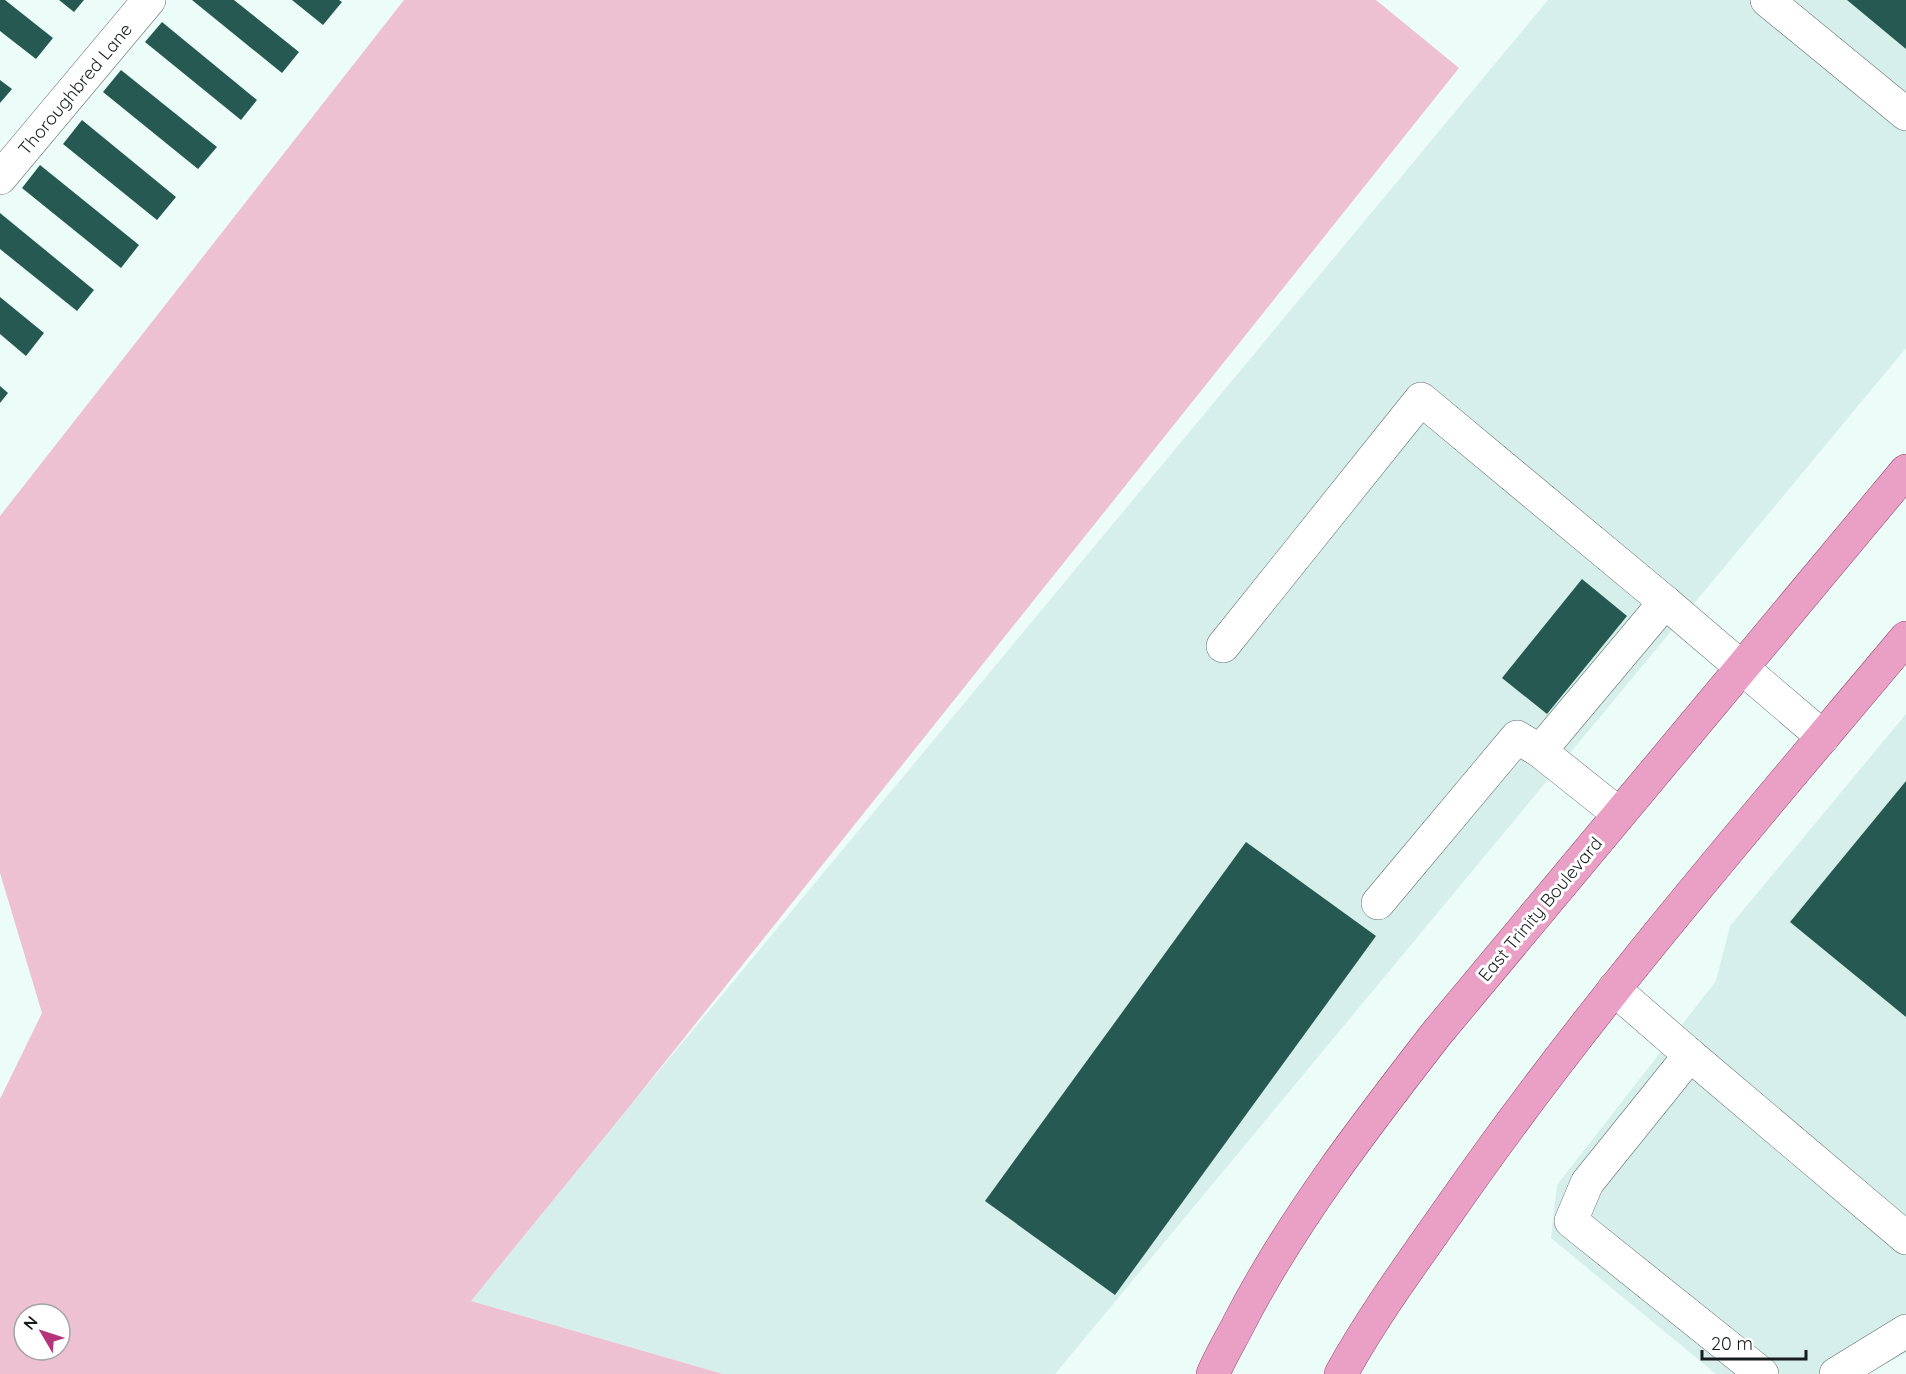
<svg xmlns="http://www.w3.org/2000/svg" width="1906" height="1374" font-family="Quicksand,sans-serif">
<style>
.built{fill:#d6efea}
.green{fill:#edc0d2;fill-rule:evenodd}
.building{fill:#255951}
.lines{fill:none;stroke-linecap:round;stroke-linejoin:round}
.minor-casing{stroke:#616f6d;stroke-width:34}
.major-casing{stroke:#964970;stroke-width:34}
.minor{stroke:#fff;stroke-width:33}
.major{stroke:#e9a0c4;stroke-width:33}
.labels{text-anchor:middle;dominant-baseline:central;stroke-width:6;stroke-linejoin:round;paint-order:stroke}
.street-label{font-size:18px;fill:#171d1c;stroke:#fff}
</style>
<rect width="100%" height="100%" fill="#ecfcf8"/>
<g class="built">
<path d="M 1548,0 L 1906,0 L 1906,348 L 1055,1374 L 723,1374 L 471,1301 L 629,1107 Z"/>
<path d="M 1906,714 L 1906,1353 L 1867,1374 L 1716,1374 L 1551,1238 L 1557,1185 L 1716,981 L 1730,926 Z"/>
</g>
<path class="green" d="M 404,0 L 1376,0 L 1459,68 L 629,1107 L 471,1301 L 723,1374 L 0,1374 L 0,1099 L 42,1013 L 0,873 L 0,516 ZM 24,1314 L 60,1314 L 60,1350 L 24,1350 Z"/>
<g class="building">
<path d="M 0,0 L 5,0 L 53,38 L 36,59 L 0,31 Z"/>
<path d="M 59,0 L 84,0 L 74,12 Z"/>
<path d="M 192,0 L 234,0 L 299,52 L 282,73 Z"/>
<path d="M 292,0 L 339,0 L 342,2 L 323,25 Z"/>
<path d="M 1847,0 L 1906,0 L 1906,49 Z"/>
<path d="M 162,22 L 257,100 L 241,120 L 145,42 Z"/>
<path d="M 121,70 L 217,147 L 198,169 L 103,92 Z"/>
<path d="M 0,80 L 12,89 L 0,103 Z"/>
<path d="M 82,120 L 176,197 L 157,220 L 63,144 Z"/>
<path d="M 40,165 L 139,245 L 121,268 L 22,188 Z"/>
<path d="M 0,213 L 94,290 L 77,311 L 0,249 Z"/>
<path d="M 0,297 L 44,333 L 26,356 L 0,334 Z"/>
<path d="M 0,386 L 8,393 L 0,403 Z"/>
<path d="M 1582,579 L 1627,616 L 1547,714 L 1502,678 Z"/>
<path d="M 1906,781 L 1906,1017 L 1790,922 Z"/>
<path d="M 1246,842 L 1376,936 L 1115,1295 L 985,1201 Z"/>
</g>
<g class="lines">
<g class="minor-casing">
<g id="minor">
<path d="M 1767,0 L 1906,114"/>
<path d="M 0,178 L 149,0"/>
<path d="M 1223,646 L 1421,399 L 1665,602"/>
<path d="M 1619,814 L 1540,751 L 1665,602 L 1823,737"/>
<path d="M 1378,903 L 1517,737 L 1540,751"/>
<path d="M 1614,989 L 1690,1055 L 1587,1183 L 1571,1221 L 1762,1374"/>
<path d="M 1690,1055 L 1906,1238"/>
<path d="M 1836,1374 L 1906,1331"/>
</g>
</g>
<g class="major-casing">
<g id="major">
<path d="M 1213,1374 C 1220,1357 1230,1341 1238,1325 C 1292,1220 1365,1126 1437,1033 L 1906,471"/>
<path d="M 1341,1374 C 1374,1314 1415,1259 1454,1203 C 1592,1005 1751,823 1906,638"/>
</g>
</g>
<use href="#minor" class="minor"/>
<use href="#major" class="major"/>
</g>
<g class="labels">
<g class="street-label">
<text transform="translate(75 89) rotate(-50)">Thoroughbred Lane</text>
<text transform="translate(1540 909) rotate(-50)">East Trinity Boulevard</text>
</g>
</g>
<g transform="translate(42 1332) rotate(309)"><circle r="28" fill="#ffffff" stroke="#a2a5a4" stroke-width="1.5"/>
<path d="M0-4.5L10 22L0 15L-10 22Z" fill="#b63279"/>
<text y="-9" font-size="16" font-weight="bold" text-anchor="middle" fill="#171d1c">N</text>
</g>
<path d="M1702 1350v9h104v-9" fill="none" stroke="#171d1c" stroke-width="3"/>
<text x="1711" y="1350" font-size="18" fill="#171d1c" stroke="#ffffff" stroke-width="4.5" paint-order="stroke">20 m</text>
</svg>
